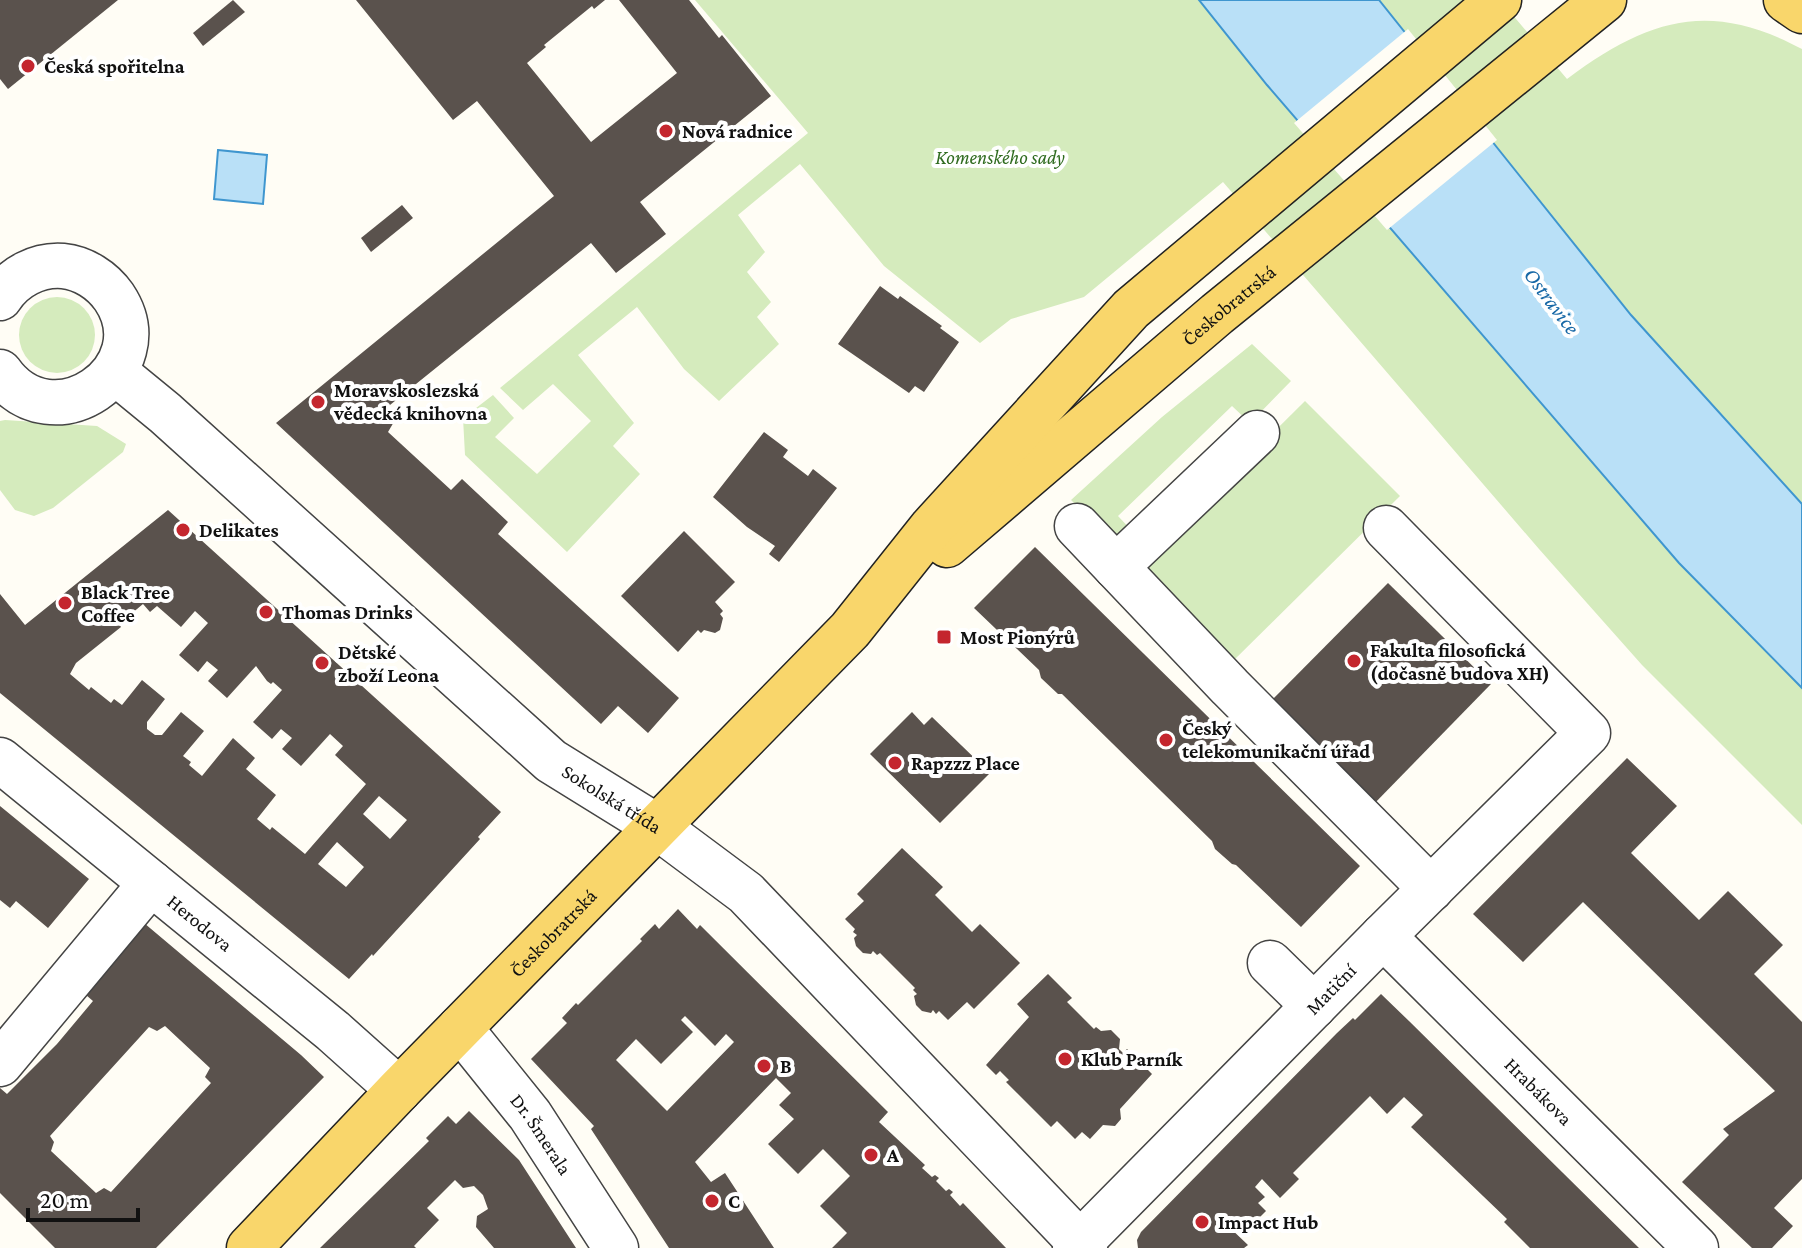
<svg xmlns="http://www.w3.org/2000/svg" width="1802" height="1248" font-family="'Crimson Pro',serif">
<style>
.green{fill:#d5ebbd}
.water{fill:#b9e0f7;stroke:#3f96cf;stroke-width:2}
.pier{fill:#fffdf5}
.building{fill:#5a524d;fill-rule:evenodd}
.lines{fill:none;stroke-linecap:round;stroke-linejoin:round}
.minor-casing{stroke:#444;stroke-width:47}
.major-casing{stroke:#222;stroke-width:47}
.minor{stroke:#fff;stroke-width:44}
.major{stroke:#f9d66b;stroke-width:44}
.poi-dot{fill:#c4262e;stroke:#fff;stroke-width:3}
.labels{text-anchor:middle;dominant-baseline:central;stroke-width:8;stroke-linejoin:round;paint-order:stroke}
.poi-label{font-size:20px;font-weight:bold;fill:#111;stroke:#fff;text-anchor:start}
.park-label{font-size:20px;font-style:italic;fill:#2f6b1f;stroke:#fff}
.street-label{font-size:20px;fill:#111;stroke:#fff}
.water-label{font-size:22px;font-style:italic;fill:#1768a6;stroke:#fff}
</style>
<rect width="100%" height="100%" fill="#fffdf5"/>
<g class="green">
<path d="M 695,0 L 1199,0 L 1267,85 L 1679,563 L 1802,688 L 1802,825 L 1642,665 L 1539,549 L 1223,182 L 1084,297 L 1011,319 L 980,343 L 884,266 L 800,164 L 738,215 L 765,252 L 747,272 L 771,302 L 757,317 L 779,344 L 719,401 L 684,369 L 637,307 L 578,355 L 634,423 L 613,446 L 640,474 L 567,552 L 465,455 L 463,418 L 493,395 L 514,418 L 495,437 L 537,474 L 591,421 L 553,384 L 523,410 L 500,388 L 808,133 Z"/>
<path d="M 1379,0 L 1500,0 L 1567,79 C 1649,18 1710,0 1802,49 L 1802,504 L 1631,315 Z"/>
<circle cx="57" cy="335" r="38"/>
<path d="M 1252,344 L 1291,381 L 1250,423 L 1232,406 L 1118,516 L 1135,534 L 1121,549 L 1071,500 L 1162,417 Z"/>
<path d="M 1305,401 L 1400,496 L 1230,664 L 1136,569 Z"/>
<path d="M 5,420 L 97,426 L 126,444 L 123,452 L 53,508 L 34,516 L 15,510 L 0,490 L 0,421 Z"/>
</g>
<g class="water">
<path d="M 1199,0 L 1379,0 L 1631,315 L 1802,504 L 1802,688 L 1679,563 L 1267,85 Z"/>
<path d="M 218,150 L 267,155 L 263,204 L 214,199 Z"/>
</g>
<path class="pier" d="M 1408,29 L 1497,140 L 1387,230 L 1294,123 Z"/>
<g class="building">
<path d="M 0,0 L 118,0 L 8,89 L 0,79 Z"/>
<path d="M 233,0 L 245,12 L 203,46 L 193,33 Z"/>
<path d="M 356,0 L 605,0 L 594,9 L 592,6 L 544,45 L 546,47 L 527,63 L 591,142 L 677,73 L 619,0 L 689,0 L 719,38 L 722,35 L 771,96 L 640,202 L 666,234 L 616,273 L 591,243 L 385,409 L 390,411 L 395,420 L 388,432 L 451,490 L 462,479 L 508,522 L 498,534 L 679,698 L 648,733 L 618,706 L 601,724 L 276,423 L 554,196 L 477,101 L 453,120 Z"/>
<path d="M 402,205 L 413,218 L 371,252 L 361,238 Z"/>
<path d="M 880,286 L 898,299 L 900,296 L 942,326 L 940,328 L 959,342 L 924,392 L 915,386 L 909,393 L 838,344 Z"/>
<path d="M 764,432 L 788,450 L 783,457 L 808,476 L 813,469 L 837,488 L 779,562 L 769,554 L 775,546 L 747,527 L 713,497 Z"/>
<path d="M 168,510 L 501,812 L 478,837 L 480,839 L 373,956 L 372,954 L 349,979 L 0,693 L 0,594 L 25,625 ZM 143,604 L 150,612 L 157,606 L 181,627 L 195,611 L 208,623 L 179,655 L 198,672 L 207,661 L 218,670 L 208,681 L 227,698 L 256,666 L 267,681 L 271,684 L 273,682 L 282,690 L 253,722 L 272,739 L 281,729 L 292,738 L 282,749 L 301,766 L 330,734 L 343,746 L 335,755 L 366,784 L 305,854 L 272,827 L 270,830 L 257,819 L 276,795 L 246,769 L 255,758 L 233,738 L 202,776 L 189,765 L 191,762 L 183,756 L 204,731 L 181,712 L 162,735 L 155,735 L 147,729 L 147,722 L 165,699 L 142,680 L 122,705 L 114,699 L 111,703 L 91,687 L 89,690 L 70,674 L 76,663 L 121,627 L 119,624 ZM 379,796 L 407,820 L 390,839 L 363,814 ZM 337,842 L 364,867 L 346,887 L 318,864 Z"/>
<path d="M 684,531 L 735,582 L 715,602 L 723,611 L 720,614 L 723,618 L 720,630 L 715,633 L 704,630 L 701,633 L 698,630 L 678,652 L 621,596 Z"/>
<path d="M 1035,547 L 1360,866 L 1301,927 L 1236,865 L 1232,864 L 1215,849 L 1212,841 L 1062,694 L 1058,694 L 1041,678 L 1039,670 L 974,608 Z"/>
<path d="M 1388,583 L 1491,684 L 1371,807 L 1267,705 Z"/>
<path d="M 912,712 L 924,725 L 932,717 L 990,773 L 940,823 L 870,754 Z"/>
<path d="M 1627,758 L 1677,806 L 1631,853 L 1699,920 L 1728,891 L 1783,945 L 1754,974 L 1802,1022 L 1802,1179 L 1774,1208 L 1793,1226 L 1772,1248 L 1752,1248 L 1682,1182 L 1729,1135 L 1723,1129 L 1775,1091 L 1583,902 L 1523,962 L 1473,914 Z"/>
<path d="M 0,806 L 89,879 L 48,928 L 16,901 L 10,908 L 0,900 Z"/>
<path d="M 902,848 L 943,887 L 935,895 L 972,932 L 980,924 L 1020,963 L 974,1009 L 967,1002 L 948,1020 L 939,1011 L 936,1014 L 933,1010 L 931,1013 L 922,1011 L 916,1005 L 914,996 L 917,994 L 913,990 L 915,988 L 880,953 L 877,955 L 873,951 L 871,954 L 863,953 L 856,946 L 854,938 L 857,935 L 853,932 L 855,929 L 845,919 L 864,901 L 857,894 Z"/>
<path d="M 678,909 L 697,929 L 700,925 L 888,1112 L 879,1122 L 925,1165 L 922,1168 L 932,1177 L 935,1175 L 939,1178 L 936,1181 L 946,1191 L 949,1189 L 953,1192 L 950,1195 L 960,1206 L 963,1203 L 1006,1248 L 832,1248 L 847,1233 L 820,1206 L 850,1176 L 823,1149 L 798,1174 L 768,1144 L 794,1119 L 779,1105 L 791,1093 L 776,1078 L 695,1162 L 711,1182 L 725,1173 L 774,1248 L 669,1248 L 591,1129 L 594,1126 L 531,1059 L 567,1023 L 562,1018 L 576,1003 L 578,1005 L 642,941 L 640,939 L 655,924 L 659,929 ZM 685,1016 L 715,1046 L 726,1034 L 734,1042 L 667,1111 L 616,1060 L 636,1039 L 661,1064 L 693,1032 L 681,1020 Z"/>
<path d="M 144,923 L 301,1055 L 324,1077 L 156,1248 L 55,1248 L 0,1193 L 0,1088 L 7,1094 L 57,1044 L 93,1001 L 86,995 ZM 165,1026 L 210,1068 L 205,1077 L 211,1083 L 111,1192 L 104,1188 L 96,1193 L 51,1151 L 54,1142 L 50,1136 L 149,1027 L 157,1031 Z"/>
<path d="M 1048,974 L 1072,998 L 1067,1002 L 1094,1029 L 1096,1027 L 1101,1031 L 1111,1030 L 1120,1039 L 1119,1049 L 1123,1053 L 1127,1049 L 1152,1074 L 1120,1109 L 1121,1119 L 1115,1126 L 1103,1125 L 1090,1139 L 1082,1132 L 1075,1139 L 1057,1121 L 1051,1127 L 1006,1082 L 1009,1080 L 1000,1071 L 996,1075 L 986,1065 L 1029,1017 L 1017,1004 Z"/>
<path d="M 1381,994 L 1409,1021 L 1639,1248 L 1530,1248 L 1504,1222 L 1507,1219 L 1411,1127 L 1423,1115 L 1404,1097 L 1387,1114 L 1370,1096 L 1293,1173 L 1299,1179 L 1280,1198 L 1262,1179 L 1255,1187 L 1265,1197 L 1258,1203 L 1266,1211 L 1247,1230 L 1235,1218 L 1227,1225 L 1248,1245 L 1244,1248 L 1138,1248 L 1137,1240 L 1141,1232 L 1337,1033 L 1353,1018 L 1355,1020 Z"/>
<path d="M 469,1111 L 519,1160 L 576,1248 L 494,1248 L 476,1227 L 477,1216 L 488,1209 L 483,1195 L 474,1186 L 463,1188 L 455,1180 L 427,1208 L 439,1220 L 414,1246 L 416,1248 L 320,1248 L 429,1141 L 426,1138 L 448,1116 L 456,1124 Z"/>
</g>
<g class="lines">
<g class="minor-casing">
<g id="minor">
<path d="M 0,298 C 13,277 38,264 63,266 C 83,268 102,280 114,297 C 163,370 52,446 0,372"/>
<path id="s1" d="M 115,372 L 165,413 L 551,761 L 656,826 L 746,893 L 1085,1248"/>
<path d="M 1077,526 L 1230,687 L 1431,889"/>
<path d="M 1116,567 L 1257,433"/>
<path id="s2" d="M 0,760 L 333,1031 L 399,1090"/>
<path id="s3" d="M 1383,936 L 1696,1248"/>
<path d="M 1270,963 L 1314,1006"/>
<path id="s4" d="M 460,1028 L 530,1115 L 616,1248"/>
<path d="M 0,1064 L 151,883"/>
<path id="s5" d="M 1075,1248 L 1383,936 L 1588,733 L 1386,528"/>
</g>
</g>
<g class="major-casing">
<g id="major">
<path d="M 1786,0 L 1802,11"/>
<path id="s6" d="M 947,545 L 1217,314 L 1604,0"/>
<path id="s7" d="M 249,1248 L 399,1090 L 850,630 L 932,527 L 1131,309 L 1499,0"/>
</g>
</g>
<use href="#minor" class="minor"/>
<use href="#major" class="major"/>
</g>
<g class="poi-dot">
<circle cx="28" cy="66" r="8"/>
<circle cx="666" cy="131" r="8"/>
<circle cx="318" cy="402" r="8"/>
<circle cx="183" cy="530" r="8"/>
<circle cx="65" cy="603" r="8"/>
<circle cx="266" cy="612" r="8"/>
<rect x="936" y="629" width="16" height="16" rx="4"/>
<circle cx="1354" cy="661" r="8"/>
<circle cx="322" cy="663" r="8"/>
<circle cx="1166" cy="740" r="8"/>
<circle cx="895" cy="763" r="8"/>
<circle cx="1065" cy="1059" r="8"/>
<circle cx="764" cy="1066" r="8"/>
<circle cx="871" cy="1155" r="8"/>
<circle cx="712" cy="1201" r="8"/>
<circle cx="1202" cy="1222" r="8"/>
</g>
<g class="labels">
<g class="poi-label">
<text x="44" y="66">Česká spořitelna</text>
<text x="682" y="131">Nová radnice</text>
<text x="334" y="390">Moravskoslezská<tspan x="334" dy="23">vědecká knihovna</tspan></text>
<text x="199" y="530">Delikates</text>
<text x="81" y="592">Black Tree<tspan x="81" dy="23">Coffee</tspan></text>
<text x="282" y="612">Thomas Drinks</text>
<text x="960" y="637">Most Pionýrů</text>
<text x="1370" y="650">Fakulta filosofická<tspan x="1370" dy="23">(dočasně budova XH)</tspan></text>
<text x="338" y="652">Dětské<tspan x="338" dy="23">zboží Leona</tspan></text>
<text x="1182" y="728">Český<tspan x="1182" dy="23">telekomunikační úřad</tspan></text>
<text x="911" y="763">Rapzzz Place</text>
<text x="1081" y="1059">Klub Parník</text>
<text x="780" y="1066">B</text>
<text x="887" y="1155">A</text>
<text x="728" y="1201">C</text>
<text x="1218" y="1222">Impact Hub</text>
</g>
<g class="park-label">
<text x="1000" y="157">Komenského sady</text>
</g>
<g class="street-label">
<text stroke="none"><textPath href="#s6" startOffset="370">Českobratrská</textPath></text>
<text stroke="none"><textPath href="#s1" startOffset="656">Sokolská třída</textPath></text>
<text stroke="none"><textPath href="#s2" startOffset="258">Herodova</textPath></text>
<text stroke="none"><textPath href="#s7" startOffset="438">Českobratrská</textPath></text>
<text stroke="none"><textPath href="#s5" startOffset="364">Matiční</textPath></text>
<text stroke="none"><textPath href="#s3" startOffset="220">Hrabákova</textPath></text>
<text stroke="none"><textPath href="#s4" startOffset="134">Dr. Šmerala</textPath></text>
</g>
<g class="water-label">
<text transform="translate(1552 301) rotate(53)">Ostravice</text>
</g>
</g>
<path d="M28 1208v12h110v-12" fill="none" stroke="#111111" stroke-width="4"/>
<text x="40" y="1208" font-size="24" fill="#111111" stroke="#ffffff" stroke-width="6" paint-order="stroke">20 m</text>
</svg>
